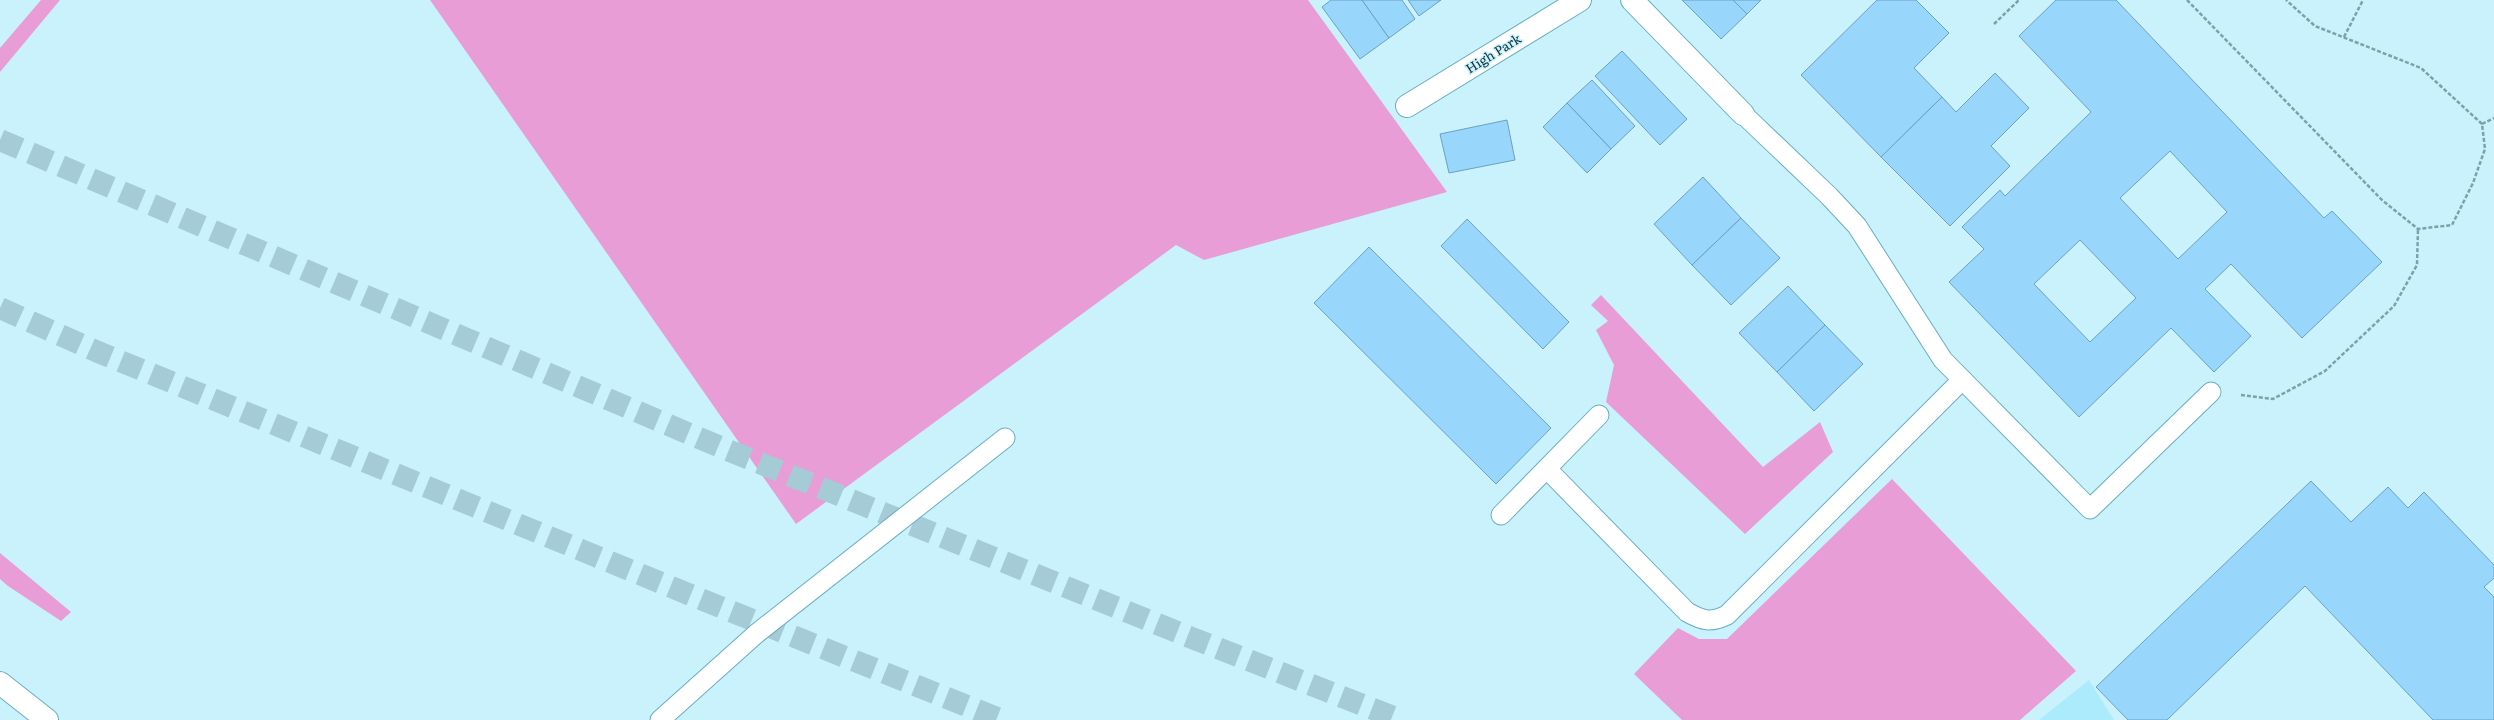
<svg xmlns="http://www.w3.org/2000/svg" width="2494" height="720" font-family="Literata,serif">
<style>
.built{fill:#acebfc}
.green{fill:#e89dd6}
.building{fill:#98d6fb;stroke:#6ba1c1;fill-rule:evenodd}
.lines{fill:none;stroke-linecap:round;stroke-linejoin:round}
.motorway-tunnel{stroke:#a5ccd6;stroke-width:22;stroke-dasharray:22 11;stroke-linecap:butt}
.service-casing{stroke:#69aebf;stroke-width:21}
.minor-casing{stroke:#69aebf;stroke-width:24}
.secondary-casing{stroke:#69aebf;stroke-width:24}
.path{stroke:#7da1aa;stroke-width:2.5;stroke-dasharray:4 2;stroke-linecap:butt}
.service{stroke:#fff;stroke-width:19}
.minor{stroke:#fff;stroke-width:22}
.secondary{stroke:#fff;stroke-width:22}
.labels{text-anchor:middle;dominant-baseline:central;stroke-width:3;stroke-linejoin:round;paint-order:stroke}
.street-label{font-size:13px;fill:#153239;stroke:#c9f2fd}
</style>
<rect width="100%" height="100%" fill="#c9f2fd"/>
<path class="built" d="M 2089,680 L 2114,720 L 2039,720 Z"/>
<g class="green">
<path d="M 41,0 L 60,0 L 0,72 L 0,48 Z"/>
<path d="M 430,0 L 1308,0 L 1447,192 L 1204,260 L 1176,245 L 796,524 Z"/>
<path d="M 1601,295 L 1763,467 L 1820,422 L 1833,452 L 1745,534 L 1606,402 L 1614,365 L 1596,330 L 1608,321 L 1591,305 Z"/>
<path d="M 1892,479 L 2076,671 L 2020,720 L 1682,720 L 1634,674 L 1678,628 L 1699,639 L 1727,639 Z"/>
<path d="M 0,553 L 71,612 L 61,621 L 8,586 L 0,579 Z"/>
</g>
<g class="building">
<path d="M 1331,0 L 1362,0 L 1389,38 L 1360,59 L 1322,7 Z"/>
<path d="M 1362,0 L 1402,0 L 1415,19 L 1389,38 Z"/>
<path d="M 1408,0 L 1441,0 L 1419,16 Z"/>
<path d="M 1682,0 L 1733,0 L 1747,14 L 1721,39 Z"/>
<path d="M 1733,0 L 1761,0 L 1747,14 Z"/>
<path d="M 1877,0 L 1916,0 L 1949,33 L 1914,68 L 1942,97 L 1881,157 L 1801,75 Z"/>
<path d="M 2056,0 L 2116,0 L 2324,218 L 2332,211 L 2382,262 L 2302,338 L 2231,264 L 2205,289 L 2251,336 L 2214,372 L 2171,328 L 2079,417 L 1949,282 L 1984,249 L 1962,227 L 2000,190 L 2005,196 L 2091,112 L 2019,36 ZM 2170,151 L 2227,212 L 2178,259 L 2120,198 ZM 2080,240 L 2136,298 L 2090,342 L 2034,284 Z"/>
<path d="M 1622,51 L 1687,119 L 1660,145 L 1595,76 Z"/>
<path d="M 1995,73 L 2029,108 L 1991,146 L 2010,166 L 1950,226 L 1881,157 L 1942,97 L 1956,112 Z"/>
<path d="M 1592,80 L 1635,126 L 1611,149 L 1567,103 Z"/>
<path d="M 1567,103 L 1611,149 L 1587,173 L 1543,127 Z"/>
<path d="M 1507,120 L 1515,160 L 1449,173 L 1440,134 Z"/>
<path d="M 1703,177 L 1741,218 L 1692,265 L 1654,224 Z"/>
<path d="M 1741,218 L 1780,258 L 1731,305 L 1692,265 Z"/>
<path d="M 1467,219 L 1569,322 L 1543,349 L 1441,246 Z"/>
<path d="M 1369,247 L 1551,428 L 1496,484 L 1314,303 Z"/>
<path d="M 1788,286 L 1825,325 L 1777,372 L 1739,333 Z"/>
<path d="M 1825,325 L 1863,364 L 1814,411 L 1777,372 Z"/>
<path d="M 2311,481 L 2351,522 L 2388,487 L 2408,508 L 2424,492 L 2494,565 L 2494,578 L 2484,587 L 2494,597 L 2494,720 L 2433,720 L 2305,586 L 2167,720 L 2128,720 L 2096,687 Z"/>
</g>
<g class="lines">
<g class="motorway-tunnel">
<path d="M 0,140 L 725,449 L 1187,636 L 1401,720"/>
<path d="M 0,308 L 98,352 L 698,598 L 1002,720"/>
</g>
<g class="service-casing">
<g id="service">
<path d="M 1743,114 L 1829,196 L 1857,226 L 1943,360 L 2090,509 L 2211,392"/>
<path d="M 1547,469 L 1687,612 C 1703,621 1711,623 1727,615 L 1962,380"/>
<path d="M 1501,515 L 1599,415"/>
<path d="M 660,720 L 756,634 L 1005,438"/>
</g>
</g>
<g class="minor-casing">
<g id="minor">
<path d="M 1632,0 L 1743,114"/>
<path d="M 1407,106 L 1580,0"/>
</g>
</g>
<g class="secondary-casing">
<path id="secondary" d="M 0,683 L 47,720"/>
</g>
<g class="path">
<path d="M 2187,0 L 2382,200 L 2418,229 L 2452,225 L 2473,183 L 2485,149 L 2482,124 L 2421,68 L 2315,26 L 2286,0"/>
<path d="M 1994,24 L 2019,0"/>
<path d="M 2344,37 L 2363,0"/>
<path d="M 2482,124 L 2494,118"/>
<path d="M 2241,395 L 2273,399 L 2325,371 L 2394,306 L 2417,265 L 2418,229"/>
</g>
<use href="#service" class="service"/>
<use href="#minor" class="minor"/>
<use href="#secondary" class="secondary"/>
</g>
<g class="labels">
<g class="street-label">
<text transform="translate(1493 53) rotate(-32)">High Park</text>
</g>
</g>
</svg>
